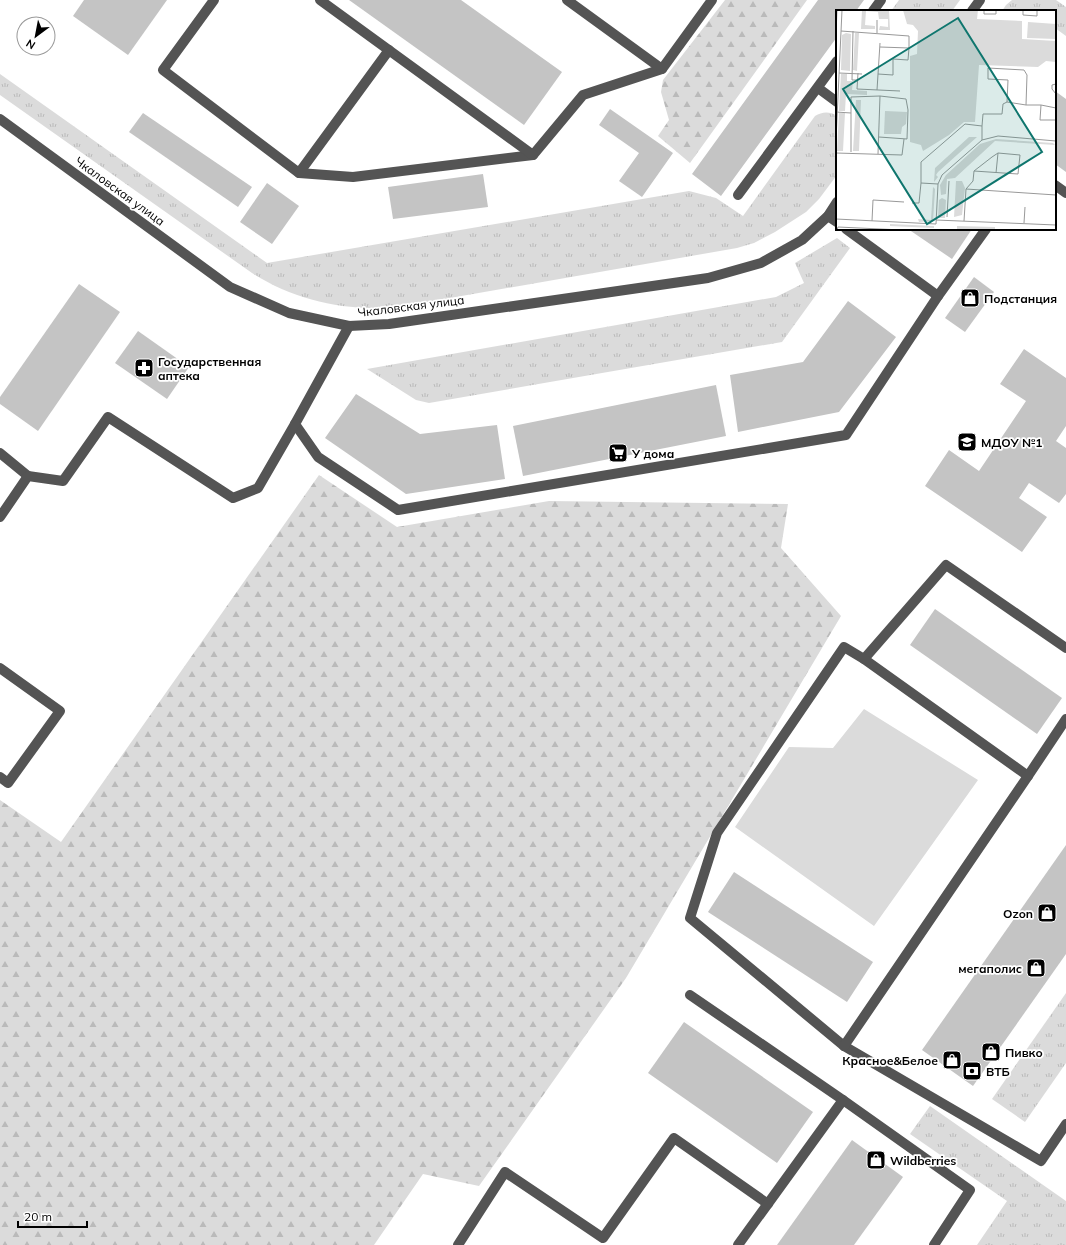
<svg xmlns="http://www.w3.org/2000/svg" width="1066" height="1245" font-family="Mulish,sans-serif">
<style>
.grass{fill:url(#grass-tufts)}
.forest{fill:url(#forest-firs)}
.park{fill:#dbdbdb}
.building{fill:#c4c4c4}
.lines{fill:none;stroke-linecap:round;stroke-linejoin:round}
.minor{stroke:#545454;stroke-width:10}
.labels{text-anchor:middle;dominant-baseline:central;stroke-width:3.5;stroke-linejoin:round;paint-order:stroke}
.street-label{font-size:12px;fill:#000;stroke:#fff}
.poi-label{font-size:12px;font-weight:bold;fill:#000;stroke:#fff;text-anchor:start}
.inset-road{fill:none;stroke:#999;stroke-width:1}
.view{fill:#0f766e;fill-opacity:0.15;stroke:#0f766e;stroke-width:2}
.inset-edge{fill:none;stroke:#000;stroke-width:2}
</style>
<defs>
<pattern id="grass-tufts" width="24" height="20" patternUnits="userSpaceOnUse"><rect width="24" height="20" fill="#dbdbdb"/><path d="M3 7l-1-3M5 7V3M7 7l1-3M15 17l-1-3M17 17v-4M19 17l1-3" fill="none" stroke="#bababa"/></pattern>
<pattern id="forest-firs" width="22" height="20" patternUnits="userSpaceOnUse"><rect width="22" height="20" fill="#dbdbdb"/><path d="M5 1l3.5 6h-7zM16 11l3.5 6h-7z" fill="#bababa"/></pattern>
</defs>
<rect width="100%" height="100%" fill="#fff"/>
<g class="grass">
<path d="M 899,0 L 960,0 L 952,11 L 891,11 Z"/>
<path d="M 1012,0 L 1056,0 L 1066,7 L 1066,36 L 1055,28 L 1055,11 L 1031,11 L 1027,9 L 1026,11 L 1002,11 L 1006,5 Z"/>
<path d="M 0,74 L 267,263 L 689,191 L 716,198 L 743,216 L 815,116 C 822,112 829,111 837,116 L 837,175 L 819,199 L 806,212 L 775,232 L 754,243 L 737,248 L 410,305 C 399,306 389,307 379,308 C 335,309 289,297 252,273 L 0,95 Z"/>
<path d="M 837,238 L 850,248 L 782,342 L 429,403 L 416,400 L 367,369 L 776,297 L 804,283 L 795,263 Z"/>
<path d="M 1066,993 L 1066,1063 L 1025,1122 L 992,1099 Z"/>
<path d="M 930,1106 L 1066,1201 L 1066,1245 L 977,1245 L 1007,1201 L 910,1134 Z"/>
</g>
<g class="forest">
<path d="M 725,0 L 807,0 L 690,163 L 658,136 L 669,120 L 661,92 L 663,80 Z"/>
<path d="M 319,475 L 397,527 L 549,501 L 788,504 L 781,548 L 841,616 L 626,978 L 479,1186 L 423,1174 L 374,1245 L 0,1245 L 0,800 L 61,842 Z"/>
</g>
<path class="park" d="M 864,709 L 978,780 L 874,926 L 735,827 L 789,747 L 833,748 Z"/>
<g class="building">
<path d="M 84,0 L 167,0 L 128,55 L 73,16 Z"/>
<path d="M 349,0 L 461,0 L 562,72 L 524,125 Z"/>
<path d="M 818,0 L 864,0 L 856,11 L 837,11 L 837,37 L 721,196 L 692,174 Z"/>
<path d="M 1055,91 L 1066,99 L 1066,172 L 1055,164 Z"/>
<path d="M 610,109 L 673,153 L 642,197 L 619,181 L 639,153 L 599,125 Z"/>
<path d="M 143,113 L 252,187 L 238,207 L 129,132 Z"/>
<path d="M 483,174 L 488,207 L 393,219 L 388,187 Z"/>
<path d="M 267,183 L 299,206 L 272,244 L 240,222 Z"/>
<path d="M 908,229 L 972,229 L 952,259 Z"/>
<path d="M 974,277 L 994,292 L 965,332 L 945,318 Z"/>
<path d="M 79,284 L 120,312 L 38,431 L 0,404 L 0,397 Z"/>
<path d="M 848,301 L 896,337 L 839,412 L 738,432 L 730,375 L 803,362 Z"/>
<path d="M 138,331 L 189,367 L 167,399 L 115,363 Z"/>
<path d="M 1024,349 L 1066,378 L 1066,426 L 1056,441 L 1066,448 L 1066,494 L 1059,503 L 1029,483 L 1019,498 L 1047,517 L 1022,552 L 925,486 L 949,450 L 979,471 L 1026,401 L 1000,384 Z"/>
<path d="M 716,385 L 726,436 L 523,476 L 513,426 Z"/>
<path d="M 356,394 L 420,434 L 497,425 L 505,479 L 406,494 L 325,438 Z"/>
<path d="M 935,609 L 1062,698 L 1037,734 L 910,645 Z"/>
<path d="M 1066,845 L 1066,954 L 973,1086 L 922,1050 Z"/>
<path d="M 734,872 L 873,962 L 847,1002 L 708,912 Z"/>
<path d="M 684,1022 L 813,1112 L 777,1163 L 648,1073 Z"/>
<path d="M 852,1140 L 903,1177 L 854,1245 L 777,1245 Z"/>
</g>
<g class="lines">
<g class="minor">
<path d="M 214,0 L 163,70 L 299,173 L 353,177 L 533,155 L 583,95 L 662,69"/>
<path d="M 320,0 L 533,155"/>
<path d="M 567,0 L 662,69 L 712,0"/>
<path d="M 873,11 L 881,0"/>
<path d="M 972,11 L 980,0"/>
<path d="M 818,88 L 837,102"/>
<path d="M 0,119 L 230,287 L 289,313 L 349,326 L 389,324 L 708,278 L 761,263 L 802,240 L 828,216 L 837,202"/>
<path d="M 299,173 L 389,50"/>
<path d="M 1055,185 L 1066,193"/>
<path d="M 738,195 L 837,61"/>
<path d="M 828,216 L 837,222"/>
<path d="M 938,296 L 986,229"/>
<path d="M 349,326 L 295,424 L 318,457 L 398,510 L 846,435 L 938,296 L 846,229"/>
<path d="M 0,453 L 28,476"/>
<path d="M 0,517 L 28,476 L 63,481 L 108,417 L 233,498 L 258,488 L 295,424"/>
<path d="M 864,659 L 946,565 L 1066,648"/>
<path d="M 0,668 L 60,711 L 8,783 L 0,777"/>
<path d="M 1028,776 L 864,659 L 844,647 L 717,833 L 690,918 L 844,1046 L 1041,1161 L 1066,1124"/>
<path d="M 690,995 L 843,1100 L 970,1190 L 934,1245"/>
<path d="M 844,1046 L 1028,776 L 1066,719"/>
<path d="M 458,1245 L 505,1172 L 603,1238 L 674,1138 L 768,1204"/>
<path d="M 738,1245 L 843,1100"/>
</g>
</g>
<defs>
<g id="shop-square" transform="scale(1)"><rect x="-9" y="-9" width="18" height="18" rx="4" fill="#000" stroke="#fff"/><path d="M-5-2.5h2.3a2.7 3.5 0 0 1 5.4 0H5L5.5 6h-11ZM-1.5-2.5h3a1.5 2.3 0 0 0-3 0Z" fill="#fff"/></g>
<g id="pharmacy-square" transform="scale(1)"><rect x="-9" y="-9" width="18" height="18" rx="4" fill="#000" stroke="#fff"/><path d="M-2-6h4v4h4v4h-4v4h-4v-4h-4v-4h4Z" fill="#fff"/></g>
<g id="school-square" transform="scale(1)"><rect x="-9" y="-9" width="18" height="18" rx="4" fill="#000" stroke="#fff"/><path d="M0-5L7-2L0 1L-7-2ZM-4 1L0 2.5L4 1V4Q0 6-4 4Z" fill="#fff"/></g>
<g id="supermarket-square" transform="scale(1)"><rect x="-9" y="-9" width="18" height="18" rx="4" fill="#000" stroke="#fff"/><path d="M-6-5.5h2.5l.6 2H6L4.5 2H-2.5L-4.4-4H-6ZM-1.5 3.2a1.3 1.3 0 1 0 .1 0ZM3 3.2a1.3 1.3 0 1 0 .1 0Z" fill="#fff"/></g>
<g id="bank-square" transform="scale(1)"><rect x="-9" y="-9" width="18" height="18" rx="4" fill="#000" stroke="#fff"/><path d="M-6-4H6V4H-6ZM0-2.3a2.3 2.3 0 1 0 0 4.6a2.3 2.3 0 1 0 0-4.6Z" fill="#fff"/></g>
</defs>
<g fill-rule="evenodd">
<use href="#shop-square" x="970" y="298"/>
<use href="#pharmacy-square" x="144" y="368"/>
<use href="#school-square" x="967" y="442"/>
<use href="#supermarket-square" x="618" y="453"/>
<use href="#shop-square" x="1047" y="913"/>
<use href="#shop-square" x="1036" y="968"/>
<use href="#shop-square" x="991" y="1052"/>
<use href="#shop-square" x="952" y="1060"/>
<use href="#bank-square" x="972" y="1071"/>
<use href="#shop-square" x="876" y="1160"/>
</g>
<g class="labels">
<g class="street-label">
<text transform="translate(120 191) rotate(36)">Чкаловская улица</text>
<text transform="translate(411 306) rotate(-7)">Чкаловская улица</text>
</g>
<g class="poi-label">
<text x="984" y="298">Подстанция</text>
<text x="158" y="361">Государственная<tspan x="158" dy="14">аптека</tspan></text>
<text x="981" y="442">МДОУ №1</text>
<text x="632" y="453">У дома</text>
<text x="1033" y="913" text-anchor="end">Ozon</text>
<text x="1022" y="968" text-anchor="end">мегаполис</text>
<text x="1005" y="1052">Пивко</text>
<text x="938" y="1060" text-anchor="end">Красное&amp;Белое</text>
<text x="986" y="1071">ВТБ</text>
<text x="890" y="1160">Wildberries</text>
</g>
</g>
<g transform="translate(836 10)">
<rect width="220" height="220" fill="#fff"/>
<path d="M 26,0 L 53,0 L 54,20 L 43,20 L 44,16 L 52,17 L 52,9 L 43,9 L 42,2 L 30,1 L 29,15 L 39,16 L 39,19 L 25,19 ZM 10,23 L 15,24 L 14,61 L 5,60 L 6,25 ZM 19,23 L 23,23 L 21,61 L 17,60 ZM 5,64 L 11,64 L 11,71 L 17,71 L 16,80 L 31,81 L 31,85 L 10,84 L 9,101 L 3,101 ZM 20,90 L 25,90 L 23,141 L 17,141 ZM 3,103 L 9,103 L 7,141 L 1,141 ZM 133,127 L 141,127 L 102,162 L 100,165 L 102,167 L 98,172 L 99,158 ZM 160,129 L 217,133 L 219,135 L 159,131 L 119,168 L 111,169 L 110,184 L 105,185 L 104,175 L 110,165 L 144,134 ZM 97,177 L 99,179 L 97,211 L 83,212 L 82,209 L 95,210 ZM 106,188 L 110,190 L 109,208 L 102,208 L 103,190 ZM 54,214 L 98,216 L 98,218 L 54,216 Z" fill="#dbdbdb"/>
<path d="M 67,0 L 142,0 L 141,9 L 186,11 L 186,29 L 220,31 L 220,52 L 210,51 L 202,57 L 143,55 L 139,112 L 128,112 L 113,125 L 87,141 L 85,135 L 74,132 L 74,46 L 81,44 L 82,21 L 77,15 L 71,14 ZM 192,12 L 220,14 L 220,29 L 191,28 ZM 120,171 L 126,171 L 129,178 L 126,205 L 118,207 ZM 121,216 L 159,217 L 159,220 L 121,220 Z" fill="#dbdbdb"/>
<path d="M 49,101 L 71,102 L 70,114 L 66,117 L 65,124 L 48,124 Z" fill="#dbdbdb"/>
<path class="inset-road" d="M 148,0 L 148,4 L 160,4 L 160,0M 187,0 L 187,5 L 201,6 L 201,0M 5,21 L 73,26 L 73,38 L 44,37M 17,21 L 16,70 L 21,70M 0,23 L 1,0M 41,23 L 41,10M 3,63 L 26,64M 22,63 L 21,79 L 64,81M 42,64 L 57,65 L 57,49 L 72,50 L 73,38M 220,74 L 216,75 L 216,79 L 220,84M 41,80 L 44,33M 190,95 L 205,95 L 204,110 L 220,110M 205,95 L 220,98M 0,102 L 15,103M 146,116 L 147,104 L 166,104 L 167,94 L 171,92 L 172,70 L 152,69 L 152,58 L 188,60 L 191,65 L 190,95 L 171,92M 0,130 L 6,0M 15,142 L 15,87 L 44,86 L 70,89 L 72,100 L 71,129 L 43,127M 0,143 L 66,145 L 68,129M 42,144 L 44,86M 160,163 L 162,143M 102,174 L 85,173 L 85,152 L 129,114 L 146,116 L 146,130M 130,179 L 137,171 L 138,161 L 156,147 L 162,143 L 184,145 L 182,164 L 138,161M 76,193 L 83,193 L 85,173M 111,207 L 113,171M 0,209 L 100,214 L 102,174 L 106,165 L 146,130 L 162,126 L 220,131M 100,210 L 220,215M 36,211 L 37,190 L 68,192M 128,211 L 130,179 L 220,185M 188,213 L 189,197M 1,220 L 2,217 L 66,220"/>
<path class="view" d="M 122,8 L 206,142 L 91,214 L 7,79 Z"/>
<rect width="220" height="220" class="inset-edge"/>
</g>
<g transform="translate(36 36) rotate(212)"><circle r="19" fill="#ffffff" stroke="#999999"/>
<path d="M0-3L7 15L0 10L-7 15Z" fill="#000000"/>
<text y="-6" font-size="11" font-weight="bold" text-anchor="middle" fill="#000000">N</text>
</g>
<path d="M18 1221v6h69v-6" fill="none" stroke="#000000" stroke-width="2"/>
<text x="24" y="1221" font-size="12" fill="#000000" stroke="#ffffff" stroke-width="3" paint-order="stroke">20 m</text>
</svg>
